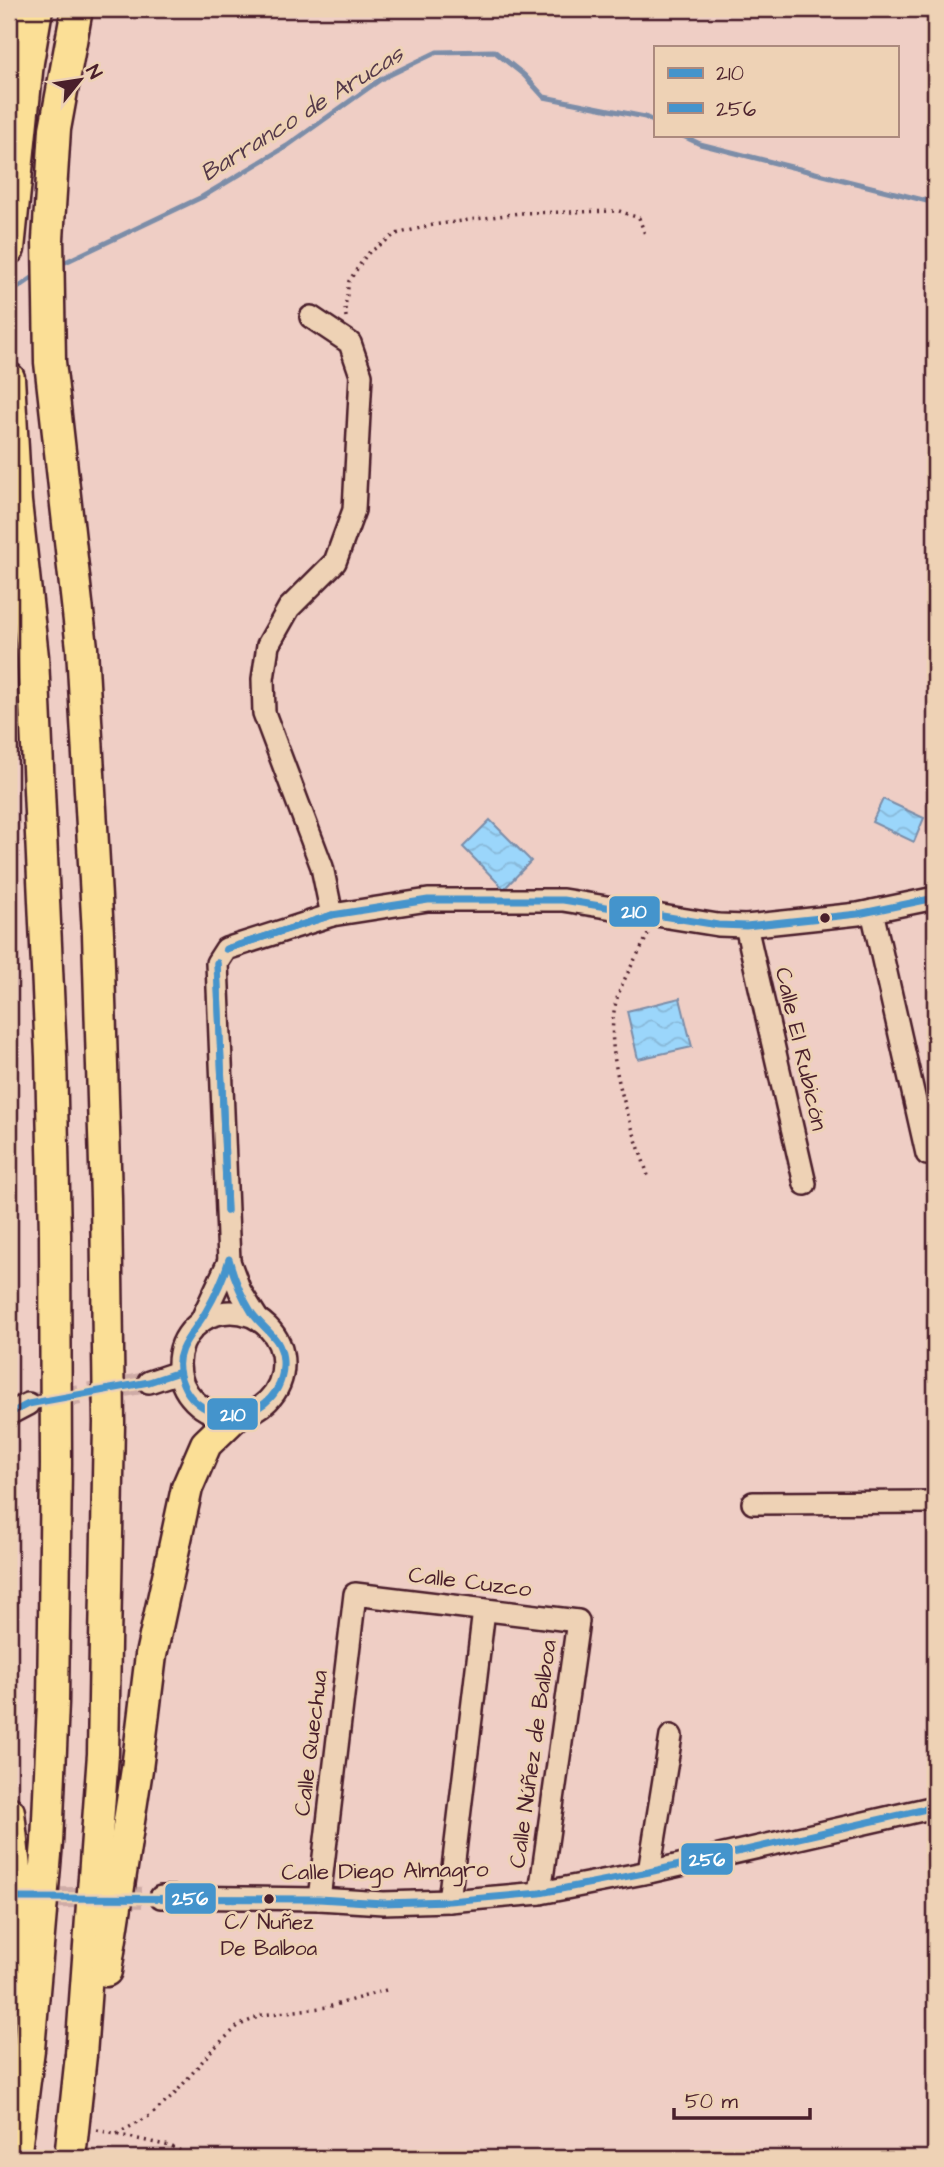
<svg xmlns="http://www.w3.org/2000/svg" width="944" height="2167" font-family="'Architects Daughter',sans-serif">
<style>
.water{fill:url(#water-waves);stroke:#7b8da8;stroke-width:2}
.lines{fill:none;stroke-linecap:round;stroke-linejoin:round}
.stream{stroke:#7b8da8;stroke-width:5}
.minor-tunnel{stroke:#ceaba6;stroke-width:21;stroke-dasharray:21 10;stroke-linecap:butt}
.minor-casing{stroke:#4a1f2b;stroke-width:26}
.highway-casing{stroke:#4a1f2b;stroke-width:35}
.path{stroke:#4a1f2b;stroke-width:3.5;stroke-dasharray:2 5;stroke-linecap:butt}
.minor{stroke:#eed2b5;stroke-width:21}
.highway{stroke:#fbdf96;stroke-width:30}
.highway-bridge-casing{stroke:#4a1f2b;stroke-width:35;stroke-linecap:butt}
.highway-bridge{stroke:#fbdf96;stroke-width:30}
.bus-1-casing{stroke:#eed2b5;stroke-width:12}
.bus-2-casing{stroke:#eed2b5;stroke-width:12}
.bus-1{stroke:#4494cc;stroke-width:7}
.bus-2{stroke:#4494cc;stroke-width:7}
.bus-dot{fill:#4a1f2b;stroke:#eed2b5;stroke-width:2.5}
.labels{text-anchor:middle;dominant-baseline:central;stroke-width:6;stroke-linejoin:round;paint-order:stroke}
.bus-label{font-size:21px;fill:#4a1f2b;stroke:#eed2b5}
.street-label{font-size:23px;fill:#4a1f2b;stroke:#eed2b5}
.water-label{font-size:24px;font-style:italic;fill:#563a4a;stroke:#eed2b5}
.line-badge{stroke:#eed2b5;stroke-width:2.5}
.badge-label{font-size:19px;text-anchor:middle;font-weight:bold;fill:#fff}
</style>
<defs>
<pattern id="water-waves" width="16" height="10" patternUnits="userSpaceOnUse" patternTransform="scale(1.75)"><rect width="16" height="10" fill="#9bd6fb"/><path d="M0 5q4-4 8 0t8 0" fill="none" stroke="#87b7d7"/></pattern>
</defs>
<rect width="100%" height="100%" fill="#efcec5"/>
<filter id="ink" filterUnits="userSpaceOnUse"><feTurbulence type="fractalNoise" baseFrequency=".0143" numOctaves="2"/><feDisplacementMap in="SourceGraphic" scale="14" xChannelSelector="R" yChannelSelector="G"/><feConvolveMatrix kernelMatrix="1 2 1 2 8 2 1 2 1" color-interpolation-filters="sRGB"/></filter>
<g filter="url(#ink)">
<g class="water">
<path d="M 883,799 L 924,818 L 914,842 L 872,822 Z"/>
<path d="M 490,820 L 531,861 L 504,889 L 463,847 Z"/>
<path d="M 680,998 L 692,1047 L 638,1059 L 627,1011 Z"/>
</g>
<g class="lines">
<g class="stream">
<path d="M 681,135 L 700,144 L 935,203"/>
<path d="M 57,266 L 202,197 L 287,146 L 381,79 L 437,52 L 494,51 L 524,75 L 544,97 L 645,117 L 655,122"/>
<path d="M 9,294 L 38,274"/>
</g>
<g class="minor-tunnel">
<path d="M 28,1404 L 149,1382"/>
<path d="M 28,1898 L 161,1897"/>
</g>
<g class="minor-casing">
<g id="minor">
<path d="M 311,317 L 350,343 L 361,375 L 354,510 L 335,562 L 289,608 L 268,645 L 263,679 L 264,713 L 322,867 L 332,915"/>
<path d="M 872,911 L 927,1154"/>
<path d="M 746,926 L 805,1184"/>
<circle cx="231" cy="1364" r="52"/>
<path d="M 257,1318 L 240,1291 L 229,1261 L 217,963 L 226,949 L 332,915 L 428,900 L 563,900 L 718,925 L 746,926 L 858,914 L 935,898"/>
<path d="M 201,1321 L 229,1261"/>
<path d="M 149,1382 L 179,1372"/>
<path d="M 9,1414 L 28,1404"/>
<path d="M 753,1503 L 935,1502"/>
<path d="M 649,1872 L 671,1736"/>
<path d="M 161,1897 L 319,1899 L 383,1903 L 449,1901 L 540,1893 L 649,1872 L 935,1807"/>
<path d="M 319,1899 L 355,1594 L 578,1621 L 540,1893"/>
<path d="M 449,1901 L 484,1610"/>
</g>
</g>
<g class="highway-casing">
<g id="highway">
<path d="M 77,9 L 55,129 L 48,239 L 50,362 L 82,648 L 98,934 L 106,1198 L 109,1423 L 103,1754 L 81,2055"/>
<path d="M 9,57 L 15,9"/>
<path d="M 9,249 L 28,62 L 37,9"/>
<path d="M 9,378 L 16,502 L 33,657 L 51,1056 L 55,1235 L 56,1464 L 53,1702 L 47,1843 L 29,2049"/>
<path d="M 9,1812 L 17,1887 L 18,1979"/>
<path d="M 106,1971 L 137,1769 L 151,1655 L 187,1488 L 206,1444 L 235,1416"/>
</g>
</g>
<g class="path">
<path d="M 346,317 L 345,308 L 349,281 L 367,254 L 396,234 L 433,225 L 520,213 L 619,211 L 639,218 L 646,237"/>
<path d="M 648,934 C 638,956 622,979 616,1002 C 602,1056 633,1127 649,1179"/>
<path d="M 97,2130 L 170,2146 L 196,2158"/>
<path d="M 117,2134 L 151,2115 L 173,2096 L 211,2051 L 238,2026 L 262,2015 L 328,2007 L 386,1990"/>
</g>
<use href="#minor" class="minor"/>
<use href="#highway" class="highway"/>
<g class="highway-bridge-casing">
<g id="highway-bridge">
<path d="M 15,2158 L 29,2049"/>
<path d="M 70,2158 L 81,2055"/>
</g>
</g>
<use href="#highway-bridge" class="highway-bridge"/>
<g class="bus-1-casing">
<g id="bus-1">
<path d="M 332,915 L 428,900 L 563,900 L 718,925 L 746,926 L 858,914 L 935,898"/>
<path d="M 226,949 L 332,915"/>
<path d="M 226,949 L 332,915"/>
<path d="M 217,963 L 224,1135"/>
<path d="M 217,963 L 224,1135"/>
<path d="M 224,1135 L 227,1211"/>
<path d="M 224,1135 L 227,1211"/>
<path d="M 229,1259 C 234,1278 242,1297 252,1313 C 264,1330 282,1337 283,1361 C 286,1424 195,1435 180,1375 C 173,1349 194,1333 205,1313 C 215,1296 224,1278 229,1259 Z"/>
<path d="M 9,1414 L 28,1404 L 149,1382 L 179,1372"/>
</g>
</g>
<g class="bus-2-casing">
<path id="bus-2" d="M 9,1898 L 319,1899 L 383,1903 L 449,1901 L 540,1893 L 649,1872 L 935,1807"/>
</g>
<use href="#bus-1" class="bus-1"/>
<use href="#bus-2" class="bus-2"/>
</g>
</g>
<g class="bus-dot">
<circle cx="825" cy="918" r="6"/>
<circle cx="269" cy="1899" r="6"/>
</g>
<g class="labels">
<g class="bus-label">
<text x="269" y="1922">C/ Nuñez<tspan x="269" dy="26">De Balboa</tspan></text>
</g>
<g class="street-label">
<text transform="translate(801 1049) rotate(77)">Calle El Rubicón</text>
<text transform="translate(470 1582) rotate(7)">Calle Cuzco</text>
<text transform="translate(311 1743) rotate(-83)">Calle Quechua</text>
<text transform="translate(533 1754) rotate(-82)">Calle Núñez de Balboa</text>
<text transform="translate(385 1871) rotate(-1)">Calle Diego Almagro</text>
</g>
<g class="water-label">
<text transform="translate(302 114) rotate(-32)">Barranco de Arucas</text>
</g>
</g>
<g class="line-badge">
<rect x="608" y="895" width="53" height="33" rx="7" fill="#4494cc"/>
<rect x="206" y="1397" width="53" height="34" rx="7" fill="#4494cc"/>
<rect x="680" y="1842" width="54" height="34" rx="7" fill="#4494cc"/>
<rect x="164" y="1882" width="53" height="33" rx="7" fill="#4494cc"/>
</g>
<g class="badge-label">
<text x="634" y="918">210</text>
<text x="233" y="1421">210</text>
<text x="707" y="1866">256</text>
<text x="190" y="1905">256</text>
</g>
<rect width="944" height="2167" fill="none" stroke="#eed2b5" stroke-width="35"/>
<rect x="18" y="18" width="909" height="2132" fill="none" stroke="#4a1f2b" stroke-width="2.5" filter="url(#ink)"/>
<rect x="654" y="46" width="245" height="91" fill="#eed2b5" stroke="#ac8a7e" stroke-width="2"/>
<rect x="668" y="68" width="35" height="10" fill="#4494cc" stroke="#ac8a7e" stroke-width="2"/>
<text x="716" y="80" font-size="21" fill="#4a1f2b">210</text>
<rect x="668" y="103" width="35" height="10" fill="#4494cc" stroke="#ac8a7e" stroke-width="2"/>
<text x="716" y="116" font-size="21" fill="#4a1f2b">256</text>
<g transform="translate(80 80) rotate(60)" stroke="#eed2b5" stroke-width="5" paint-order="stroke">
<path d="M0-5L12 26L0 18L-12 26Z" fill="#4a1f2b"/>
<text y="-10" font-size="19" font-weight="bold" text-anchor="middle" fill="#4a1f2b">N</text>
</g>
<path d="M674 2108v10h136v-10" fill="none" stroke="#4a1f2b" stroke-width="3.5"/>
<text x="685" y="2108" font-size="21" fill="#4a1f2b" stroke="#eed2b5" stroke-width="5" paint-order="stroke">50 m</text>
</svg>
